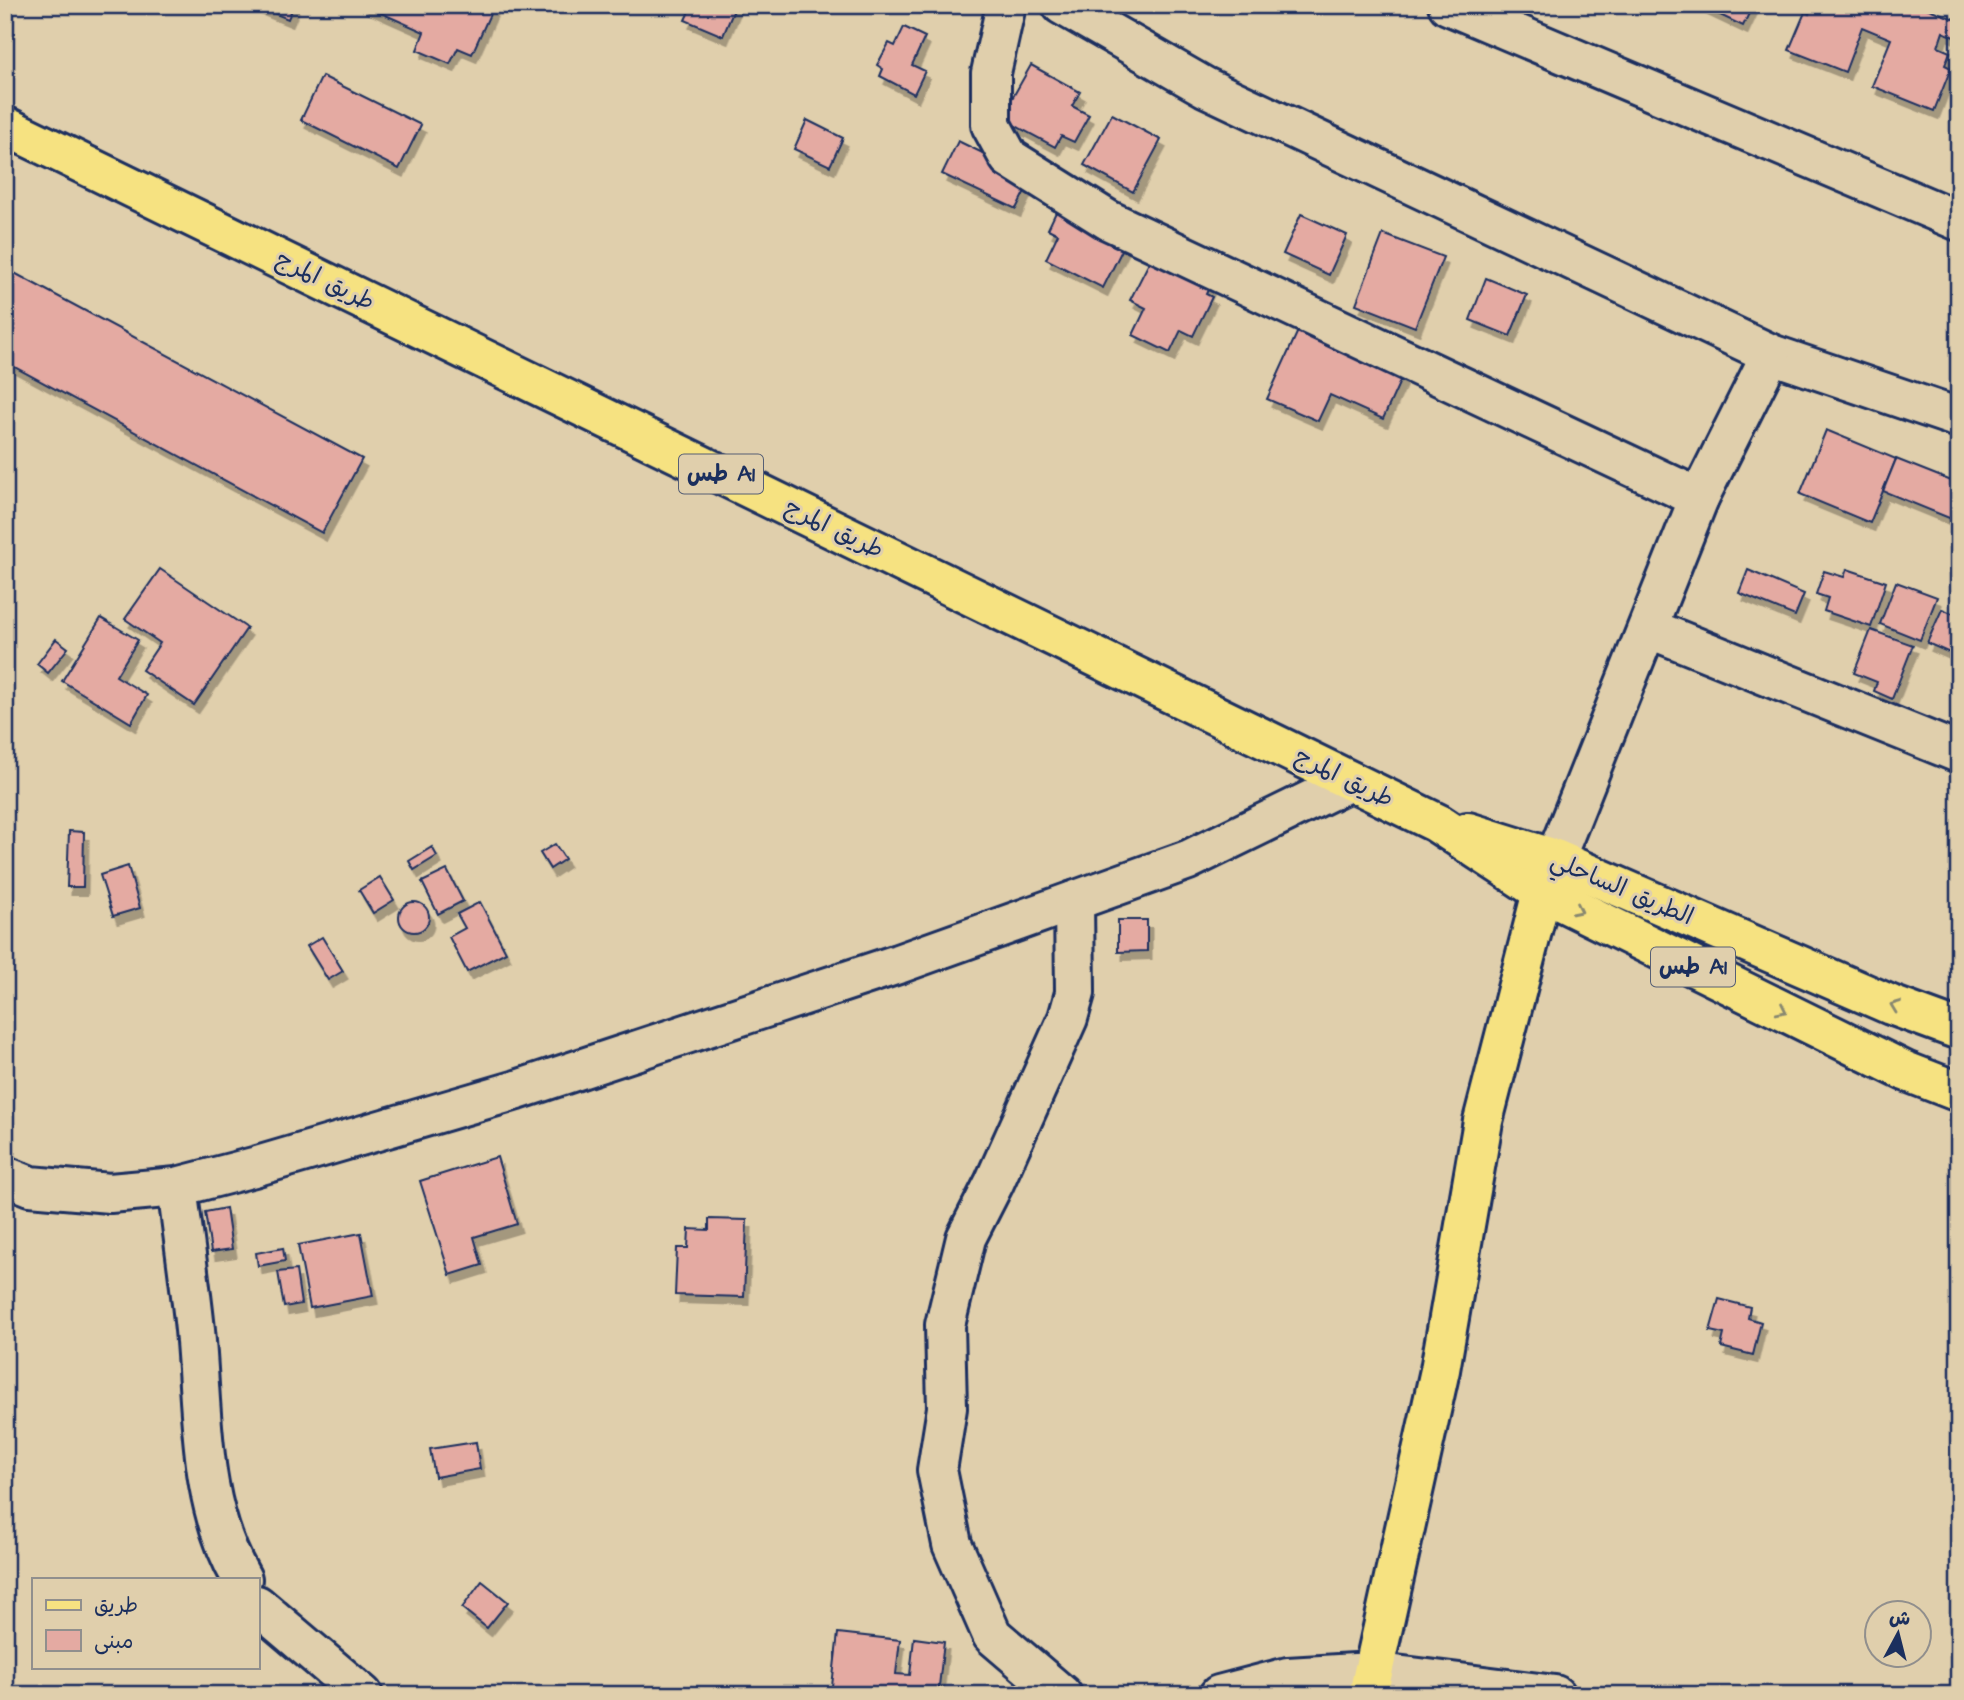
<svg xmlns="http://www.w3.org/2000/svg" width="1964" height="1700" font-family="'Architects Daughter','Playpen Sans Arabic',sans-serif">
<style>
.building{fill:#e4aaa2;stroke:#1b2f5e;stroke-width:2;filter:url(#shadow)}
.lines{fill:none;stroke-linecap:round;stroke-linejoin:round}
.street-casing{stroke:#1b2f5e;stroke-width:44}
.primary-casing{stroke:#1b2f5e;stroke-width:44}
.highway-casing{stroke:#1b2f5e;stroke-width:44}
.street{stroke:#e0cfac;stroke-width:38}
.primary{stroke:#f6e281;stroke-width:38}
.highway{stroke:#f6e281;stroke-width:38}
.oneway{stroke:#888870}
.labels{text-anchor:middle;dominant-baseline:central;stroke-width:6;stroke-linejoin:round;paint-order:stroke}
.shield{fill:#e0cfac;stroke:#565f75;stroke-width:2}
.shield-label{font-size:23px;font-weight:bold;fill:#1b2f5e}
.street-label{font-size:24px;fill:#1b2f5e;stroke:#e0cfac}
</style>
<defs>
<filter id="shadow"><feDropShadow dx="4.5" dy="8" stdDeviation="0" flood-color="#0004"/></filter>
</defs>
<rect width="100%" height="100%" fill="#e0cfac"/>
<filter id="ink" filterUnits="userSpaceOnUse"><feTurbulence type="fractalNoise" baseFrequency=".0143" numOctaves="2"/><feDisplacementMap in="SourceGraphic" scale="14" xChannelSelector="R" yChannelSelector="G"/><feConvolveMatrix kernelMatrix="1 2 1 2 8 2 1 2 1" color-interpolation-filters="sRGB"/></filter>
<g filter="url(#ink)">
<g class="building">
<path d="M 254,5 L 294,5 L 288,19 Z"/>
<path d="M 363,5 L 494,5 L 472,54 L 458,48 L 450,64 L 417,50 L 424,32 Z"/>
<path d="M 692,5 L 736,5 L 723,36 L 685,20 Z"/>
<path d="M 1699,5 L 1753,5 L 1743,26 Z"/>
<path d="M 1813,5 L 1919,5 L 1959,21 L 1956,38 L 1943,32 L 1938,47 L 1950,52 L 1945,65 L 1951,68 L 1934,111 L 1872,86 L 1891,39 L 1862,27 L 1845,72 L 1789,50 L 1805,12 L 1809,14 Z"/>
<path d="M 904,27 L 925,37 L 912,65 L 925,71 L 914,94 L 880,76 L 883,69 L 877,65 L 889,43 L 895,46 Z"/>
<path d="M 1031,65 L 1080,92 L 1072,106 L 1089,115 L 1074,142 L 1061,136 L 1055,147 L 1001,118 Z"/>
<path d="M 322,76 L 421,125 L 399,169 L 301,120 Z"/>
<path d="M 1112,114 L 1161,140 L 1133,192 L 1084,165 Z"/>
<path d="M 807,120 L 843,138 L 830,166 L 794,149 Z"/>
<path d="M 958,141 L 1032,177 L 1016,209 L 942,174 Z"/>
<path d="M 1056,212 L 1127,240 L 1103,288 L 1046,259 L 1058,234 L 1048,229 Z"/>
<path d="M 1301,214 L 1347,235 L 1329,275 L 1283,254 Z"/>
<path d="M 1383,234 L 1443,257 L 1415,327 L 1356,304 Z"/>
<path d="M 1155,251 L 1213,279 L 1206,294 L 1212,297 L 1193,336 L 1181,330 L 1170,353 L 1133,335 L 1146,308 L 1130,300 Z"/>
<path d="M 5,268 L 362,459 L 322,533 L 5,362 Z"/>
<path d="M 1486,278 L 1527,295 L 1510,336 L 1470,320 Z"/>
<path d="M 1302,322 L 1406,368 L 1383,419 L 1330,395 L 1318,421 L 1267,399 Z"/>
<path d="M 1826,430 L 1896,459 L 1870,523 L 1800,494 Z"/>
<path d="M 1896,459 L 1959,484 L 1959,522 L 1883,491 Z"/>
<path d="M 160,569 L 247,628 L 194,705 L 142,670 L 160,643 L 125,619 Z"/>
<path d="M 1847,569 L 1886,582 L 1871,627 L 1824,611 L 1828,598 L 1816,594 L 1824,571 L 1844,577 Z"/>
<path d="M 1748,570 L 1804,594 L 1795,616 L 1739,593 Z"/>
<path d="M 1896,582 L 1937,597 L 1920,640 L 1880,624 Z"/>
<path d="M 1942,609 L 1959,616 L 1959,657 L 1927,643 Z"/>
<path d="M 101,618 L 138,640 L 116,676 L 147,695 L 131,723 L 62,681 Z"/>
<path d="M 1871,630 L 1913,645 L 1892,699 L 1874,691 L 1877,682 L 1854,673 Z"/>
<path d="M 56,639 L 68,648 L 48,673 L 37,664 Z"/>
<path d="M 69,831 L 84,832 L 83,887 L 67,887 Z"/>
<path d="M 555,844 L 565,859 L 550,869 L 540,853 Z"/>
<path d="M 432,847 L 437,856 L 414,870 L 409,861 Z"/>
<path d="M 128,866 L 140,908 L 113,916 L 100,875 Z"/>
<path d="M 447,870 L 463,901 L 438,914 L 422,882 Z"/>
<path d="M 380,877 L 394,900 L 373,913 L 359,890 Z"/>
<circle cx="414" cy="917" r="15"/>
<path d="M 480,902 L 506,952 L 467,972 L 449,937 L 465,928 L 457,914 Z"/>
<path d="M 1118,920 L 1147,920 L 1147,951 L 1118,952 Z"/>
<path d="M 322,937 L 343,971 L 328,980 L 307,946 Z"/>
<path d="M 497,1157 L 517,1224 L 474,1237 L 482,1265 L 450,1275 L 420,1181 Z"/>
<path d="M 226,1208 L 232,1249 L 211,1252 L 205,1212 Z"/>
<path d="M 709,1219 L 747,1220 L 744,1297 L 675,1295 L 677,1248 L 688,1248 L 689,1229 L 709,1230 Z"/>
<path d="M 361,1233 L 373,1296 L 310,1308 L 298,1245 Z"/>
<path d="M 283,1248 L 285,1261 L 258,1266 L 256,1253 Z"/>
<path d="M 296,1270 L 301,1304 L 284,1307 L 278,1272 Z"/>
<path d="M 1719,1299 L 1750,1307 L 1748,1318 L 1761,1322 L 1753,1355 L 1721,1347 L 1724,1334 L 1710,1331 Z"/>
<path d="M 476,1442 L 480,1469 L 435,1477 L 430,1449 Z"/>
<path d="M 482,1581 L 508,1602 L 487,1628 L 462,1608 Z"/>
<path d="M 838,1633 L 900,1640 L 896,1674 L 910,1675 L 914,1638 L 944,1642 L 938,1695 L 831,1695 Z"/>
</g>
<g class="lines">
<g class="street-casing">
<g id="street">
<path d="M 1006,5 L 991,73 L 991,125 L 1009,158 L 1108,220 L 1699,498"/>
<path d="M 1062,5 L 1205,87 L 1771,354 L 1959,418"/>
<path d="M 1448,5 L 1959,221"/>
<path d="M 1648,628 L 1959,753"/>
<path d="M 1555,859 L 1699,498 L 1771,354"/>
<path d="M 5,1176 L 30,1186 L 110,1193 L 177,1187 L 254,1167 L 517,1090 L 898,964 L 1188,860 L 1350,781"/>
<path d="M 177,1187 C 183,1234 190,1282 195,1330 C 203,1413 198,1504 242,1579"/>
<path d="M 257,1605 L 363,1695"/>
<path d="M 1062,1695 L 992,1635 L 952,1544 L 937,1470 L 947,1408 L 945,1325 L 966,1238 L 994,1183 L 1068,1018 L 1075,993 L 1074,901"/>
<path d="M 1219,1695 L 1288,1677 L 1372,1672 L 1555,1695"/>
</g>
</g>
<g class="primary-casing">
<path id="primary" d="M 1368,1695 L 1440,1370 L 1483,1121 L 1542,892 L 1554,861"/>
</g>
<g class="highway-casing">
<g id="highway">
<path d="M 5,126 L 1437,823 L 1542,892 L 1905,1071 L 1959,1092"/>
<path d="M 1468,832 L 1555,859 L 1891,1005 L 1959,1030"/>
</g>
</g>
<use href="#street" class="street"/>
<use href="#primary" class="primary"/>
<use href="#highway" class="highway"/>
</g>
<defs><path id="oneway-chevron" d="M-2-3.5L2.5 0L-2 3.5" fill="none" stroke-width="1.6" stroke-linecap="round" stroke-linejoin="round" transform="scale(1.75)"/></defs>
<g class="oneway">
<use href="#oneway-chevron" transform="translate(1578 910) rotate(26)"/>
<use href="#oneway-chevron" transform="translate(1895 1006) rotate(-159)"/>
<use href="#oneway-chevron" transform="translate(1782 1010) rotate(26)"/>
</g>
</g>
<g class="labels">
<g class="shield">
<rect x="679" y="454.5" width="84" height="39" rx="5"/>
<rect x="1651" y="947.5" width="84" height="39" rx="5"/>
</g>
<g class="shield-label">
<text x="721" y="474">طس A1</text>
<text x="1693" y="967">طس A1</text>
</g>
<g class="street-label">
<text transform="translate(325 281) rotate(26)">طريق المرج</text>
<text transform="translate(834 529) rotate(26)">طريق المرج</text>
<text transform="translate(1344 778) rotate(26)">طريق المرج</text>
<text transform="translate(1622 889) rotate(23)">الطريق الساحلي</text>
</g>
</g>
<rect width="1964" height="1700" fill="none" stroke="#e0cfac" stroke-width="28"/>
<rect x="14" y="14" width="1936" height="1672" fill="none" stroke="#1b2f5e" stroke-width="2.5" filter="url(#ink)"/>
<rect x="32" y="1578" width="228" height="91" fill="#e0cfac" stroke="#918f8d" stroke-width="2"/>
<rect x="46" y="1600" width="35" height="10" fill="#f6e281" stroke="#918f8d" stroke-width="2"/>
<text x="94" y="1612" font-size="21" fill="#1b2f5e">طريق</text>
<rect x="46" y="1630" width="35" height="21" fill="#e4aaa2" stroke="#918f8d" stroke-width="2"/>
<text x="94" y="1648" font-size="21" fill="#1b2f5e">مبنى</text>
<g transform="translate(1898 1634) rotate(7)"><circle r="33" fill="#e0cfac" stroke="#918f8d" stroke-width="2"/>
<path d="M0-5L12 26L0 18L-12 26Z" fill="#1b2f5e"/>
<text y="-10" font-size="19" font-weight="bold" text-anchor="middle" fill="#1b2f5e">ش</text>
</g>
</svg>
